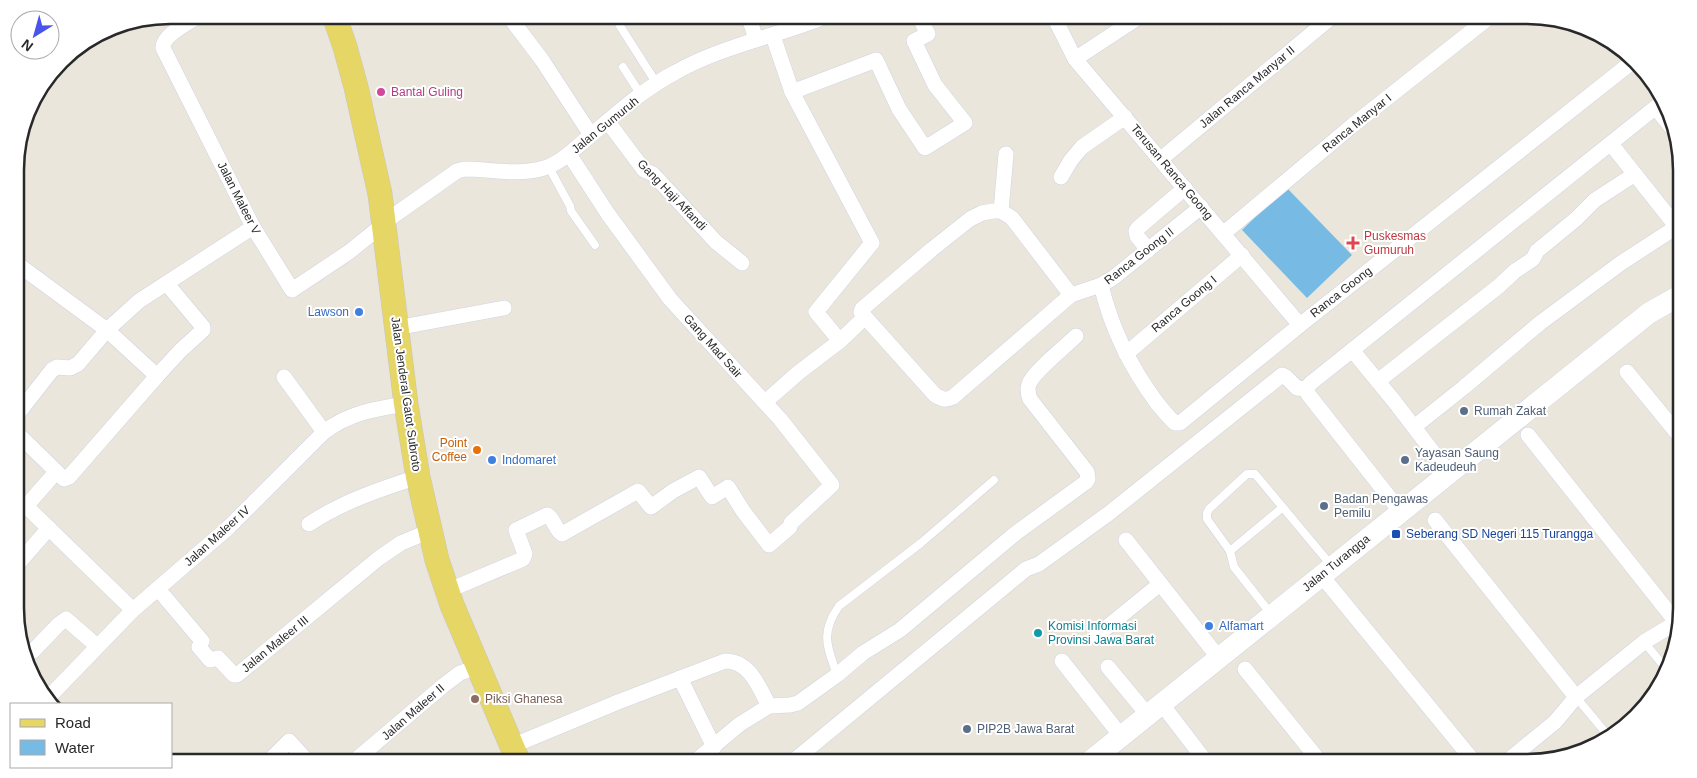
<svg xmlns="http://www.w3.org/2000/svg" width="1697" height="778" font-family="Helvetica,sans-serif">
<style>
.water{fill:#77bbe5}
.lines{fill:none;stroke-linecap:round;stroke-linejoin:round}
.service-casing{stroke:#d2d3e1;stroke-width:9}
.minor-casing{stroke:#d2d3e1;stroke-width:16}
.secondary-casing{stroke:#d2d3e1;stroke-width:22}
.primary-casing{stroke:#c7c7c7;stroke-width:25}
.service{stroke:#fff;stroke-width:8}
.minor{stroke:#fff;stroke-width:15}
.secondary{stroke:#fff;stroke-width:21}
.primary{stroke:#e6d666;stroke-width:24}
.hotel-dot{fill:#d1479c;stroke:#fff;stroke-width:2}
.health-dot{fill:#e0444e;stroke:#fff;stroke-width:2}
.shop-dot{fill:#3f7fe0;stroke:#fff;stroke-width:2}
.service-dot{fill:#5c6f8a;stroke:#fff;stroke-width:2}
.food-dot{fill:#e8710a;stroke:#fff;stroke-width:2}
.transit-dot{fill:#1a4fb4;stroke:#fff;stroke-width:2}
.culture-dot{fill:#0f9aa8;stroke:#fff;stroke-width:2}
.education-dot{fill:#8d6e63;stroke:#fff;stroke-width:2}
.labels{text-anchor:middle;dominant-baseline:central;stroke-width:4;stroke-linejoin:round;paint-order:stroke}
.street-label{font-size:12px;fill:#292929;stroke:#fff}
.hotel-label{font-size:12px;fill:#b23c85;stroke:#fff;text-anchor:start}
.health-label{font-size:12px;fill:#be3a42;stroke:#fff;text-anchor:start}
.shop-label{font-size:12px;fill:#366cbe;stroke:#fff;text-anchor:start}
.service-label{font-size:12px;fill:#4e5e75;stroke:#fff;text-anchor:start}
.food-label{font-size:12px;fill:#c56008;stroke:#fff;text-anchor:end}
.transit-label{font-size:12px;fill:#164399;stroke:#fff;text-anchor:start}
.culture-label{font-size:12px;fill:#0d838f;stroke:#fff;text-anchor:start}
.education-label{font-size:12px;fill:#785e54;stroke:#fff;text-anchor:start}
.rim{fill:none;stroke:#292929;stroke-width:2.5}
</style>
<rect width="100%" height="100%" fill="#eae6dc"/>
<path class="water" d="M 1286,187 L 1352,255 L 1307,298 L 1242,230 Z"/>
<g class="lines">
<g class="service-casing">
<g id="service">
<path d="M 620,26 L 657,84"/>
<path d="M 623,67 L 641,95"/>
<path d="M 551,166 L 552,173 L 570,206 L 571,211 L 595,245"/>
<path d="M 1230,551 L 1207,519 L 1207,513 L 1209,509 L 1247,474 L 1255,474 L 1331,565"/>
<path d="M 1271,614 L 1234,567 L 1230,551 L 1282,508"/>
<path d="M 1644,642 L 1668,671"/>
<path d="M 837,675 C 827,646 820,633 839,606 L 921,543 L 994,480"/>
<path d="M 1576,697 L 1610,738"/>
</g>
</g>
<g class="minor-casing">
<g id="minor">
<path d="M 200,15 C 190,22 162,35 163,48 L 253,227 L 292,290 L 349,252 L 396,214 L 457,171 L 464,169 C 490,169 518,176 544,168 C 562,163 576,147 590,136 C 617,113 645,88 676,72 C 724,45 779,36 829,15"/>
<path d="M 508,15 L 542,60 L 591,135"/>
<path d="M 748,15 L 756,39"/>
<path d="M 1053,15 L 1075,59 L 1300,325"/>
<path d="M 1217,18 L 1222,15"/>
<path d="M 1075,59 L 1142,15"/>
<path d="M 792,92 L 876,60 L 899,109 L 925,148 L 965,123 L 935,85 L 914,41 L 928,34 L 918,15"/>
<path d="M 1656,108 L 1672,128"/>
<path d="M 608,122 L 644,170 L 653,174 L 716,242 L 742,263"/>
<path d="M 1611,144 L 1676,226 L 1680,233"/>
<path d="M 1161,159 L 1334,15"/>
<path d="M 1061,177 L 1071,160 L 1082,147 L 1125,117"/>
<path d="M 993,211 L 1001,211 L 1012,218 L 1071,295 L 953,397 C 945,401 942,399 935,395 L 865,317 L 861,312 L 862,309 L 931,250 L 970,219 L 982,213 Z"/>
<path d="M 1001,211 L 1006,154"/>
<path d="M 1224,233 L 1353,125 L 1492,15"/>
<path d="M 1148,250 L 1137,236 L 1136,231 L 1138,228 L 1185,188"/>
<path d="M 16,263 L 107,330 L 157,376"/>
<path d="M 1101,285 C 1111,327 1131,368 1157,403 C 1163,410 1168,417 1175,423 L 1180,423 L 1300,325 L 1632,62"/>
<path d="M 1071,295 L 1101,285 L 1113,278 L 1201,207"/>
<path d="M 396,328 L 504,308"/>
<path d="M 840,341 L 865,317"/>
<path d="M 1352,350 L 1394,401 L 1449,473"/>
<path d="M 1126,354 L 1242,255"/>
<path d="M 1627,372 L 1682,439"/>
<path d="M 284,377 L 324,432"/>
<path d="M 1378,381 L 1499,286 L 1515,271 L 1533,259 L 1537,251 L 1576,219 L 1595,200 L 1635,174"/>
<path d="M 765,402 L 798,373 L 840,341 L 816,312 L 872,243 L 792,92 L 773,36"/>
<path d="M 16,416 L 52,370 L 57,367 L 70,368 L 78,364 L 107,330 L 139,301 L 253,227"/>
<path d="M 1414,427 L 1463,388 L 1540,323 L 1621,263 L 1681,224"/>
<path d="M 16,432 L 64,479 L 69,477 L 157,376 L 180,351 L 203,330 L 203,327 L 167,284"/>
<path d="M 1528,435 L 1677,623"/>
<path d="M 56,472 L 28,504 L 27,507 L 133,610"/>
<path d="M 1400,511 L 1308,394 L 1306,389 L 1311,383 L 1661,103"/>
<path d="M 1435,520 L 1576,697"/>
<path d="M 309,524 C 342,502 380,489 418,477"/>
<path d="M 1126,540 L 1218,657"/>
<path d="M 16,566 L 49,528"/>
<path d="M 1321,575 L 1475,763"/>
<path d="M 158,589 L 202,641 L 199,647 L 210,660 L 218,658 L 234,675 L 237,675 L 379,558 L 401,543 L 430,531"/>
<path d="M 447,591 L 523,559 L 525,554 L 516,530 L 547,515 C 554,518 555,530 562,534 L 638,491 L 651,507 L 673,491 L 699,477 L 712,497 L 728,487 L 743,511 L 769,545 L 790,527 L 791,523 L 832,485 L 780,419 L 670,299 L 608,214 L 569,154"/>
<path d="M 1096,636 L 1160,584"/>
<path d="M 27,655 L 33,651 L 59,624 L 66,619 L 97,646"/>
<path d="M 1062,661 L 1121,736"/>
<path d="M 1108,667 L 1147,714"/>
<path d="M 1245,669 L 1321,763"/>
<path d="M 680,678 L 714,747"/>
<path d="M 46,700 L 133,610 L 229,527 L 324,432 C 349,413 374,409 406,404"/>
<path d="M 1161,703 L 1207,763"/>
<path d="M 512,746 L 618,702 L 725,661 C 750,661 759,687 769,706"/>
<path d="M 267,763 L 289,741 L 309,763"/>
<path d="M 352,763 L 444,685 L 460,673 L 477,667"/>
<path d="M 693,763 L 740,724 L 769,706 L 790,705 L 798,703 L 837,675 L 863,653 L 900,630 L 1016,533 L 1086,482 L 1088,479 L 1087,472 L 1030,399 C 1028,394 1027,390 1029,384 C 1033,372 1066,346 1076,336"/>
<path d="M 791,763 L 1026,569 L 1039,564 L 1108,514 L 1282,375 L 1286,377 L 1297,388 L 1306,389"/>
<path d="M 1505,763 L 1555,722 L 1576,697 L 1644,642 L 1679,621"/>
</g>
</g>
<g class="secondary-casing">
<path id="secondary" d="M 1088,763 L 1649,313 L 1681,295"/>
</g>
<g class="primary-casing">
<path id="primary" d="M 334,15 L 345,47 L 356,87 L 380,194 L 406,404 L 418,477 L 437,560 L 452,605 L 519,763"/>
</g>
<use href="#service" class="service"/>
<use href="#minor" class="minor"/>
<use href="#secondary" class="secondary"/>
<use href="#primary" class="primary"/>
</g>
<circle class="hotel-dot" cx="381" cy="92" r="5"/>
<path class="health-dot" d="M1350.5 235.5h5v5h5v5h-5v5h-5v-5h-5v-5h5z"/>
<g class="shop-dot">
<circle cx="359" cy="312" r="5"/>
<circle cx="492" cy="460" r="5"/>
<circle cx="1209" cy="626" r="5"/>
</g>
<g class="service-dot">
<circle cx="1464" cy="411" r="5"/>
<circle cx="1405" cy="460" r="5"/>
<circle cx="1324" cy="506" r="5"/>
<circle cx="967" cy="729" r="5"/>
</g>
<circle class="food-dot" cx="477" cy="450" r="5"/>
<rect class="transit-dot" x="1391" y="529" width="10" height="10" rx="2.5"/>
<circle class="culture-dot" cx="1038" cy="633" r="5"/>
<circle class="education-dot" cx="475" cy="699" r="5"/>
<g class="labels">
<g class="street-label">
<text transform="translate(1247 87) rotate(-40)">Jalan Ranca Manyar II</text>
<text transform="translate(1357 123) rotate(-39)">Ranca Manyar I</text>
<text transform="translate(605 125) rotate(-39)">Jalan Gumuruh</text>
<text transform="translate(1172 172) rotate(50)">Terusan Ranca Goong</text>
<text transform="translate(672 195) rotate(46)">Gang Haji Affandi</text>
<text transform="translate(239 198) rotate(63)">Jalan Maleer V</text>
<text transform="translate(1139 256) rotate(-38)">Ranca Goong II</text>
<text transform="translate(1341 292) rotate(-38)">Ranca Goong</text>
<text transform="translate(1184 304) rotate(-40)">Ranca Goong I</text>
<text transform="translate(713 346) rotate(48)">Gang Mad Sair</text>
<text transform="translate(406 394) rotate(82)">Jalan Jenderal Gatot Subroto</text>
<text transform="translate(217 536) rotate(-42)">Jalan Maleer IV</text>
<text transform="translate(1336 563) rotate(-39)">Jalan Turangga</text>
<text transform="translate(275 644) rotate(-39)">Jalan Maleer III</text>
<text transform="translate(413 712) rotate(-41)">Jalan Maleer II</text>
</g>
<g class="hotel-label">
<text x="391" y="92">Bantal Guling</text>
</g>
<g class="health-label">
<text x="1364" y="236">Puskesmas<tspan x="1364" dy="14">Gumuruh</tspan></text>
</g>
<g class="shop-label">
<text x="349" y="312" text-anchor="end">Lawson</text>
<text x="502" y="460">Indomaret</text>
<text x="1219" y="626">Alfamart</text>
</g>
<g class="service-label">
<text x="1474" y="411">Rumah Zakat</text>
<text x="1415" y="453">Yayasan Saung<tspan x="1415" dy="14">Kadeudeuh</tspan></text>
<text x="1334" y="499">Badan Pengawas<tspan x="1334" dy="14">Pemilu</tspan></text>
<text x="977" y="729">PIP2B Jawa Barat</text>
</g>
<g class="food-label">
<text x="467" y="443">Point<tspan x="467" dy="14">Coffee</tspan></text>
</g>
<g class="transit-label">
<text x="1406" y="534">Seberang SD Negeri 115 Turangga</text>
</g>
<g class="culture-label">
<text x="1048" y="626">Komisi Informasi<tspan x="1048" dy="14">Provinsi Jawa Barat</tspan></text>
</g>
<g class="education-label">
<text x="485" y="699">Piksi Ghanesa</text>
</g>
</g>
<path d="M0 0H1697V778H0ZM170 24H1527A146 146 0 0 1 1673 170V608A146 146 0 0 1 1527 754H170A146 146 0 0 1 24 608V170A146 146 0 0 1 170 24Z" fill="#fff" fill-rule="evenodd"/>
<path class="rim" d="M170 24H1527A146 146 0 0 1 1673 170V608A146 146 0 0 1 1527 754H170A146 146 0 0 1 24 608V170A146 146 0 0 1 170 24Z"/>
<rect x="10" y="703" width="162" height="65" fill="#ffffff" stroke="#a9a9a9"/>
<rect x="20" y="719" width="25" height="8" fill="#e6d666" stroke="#a9a9a9"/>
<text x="55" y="728" font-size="15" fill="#292929">Road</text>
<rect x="20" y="740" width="25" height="15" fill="#77bbe5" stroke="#a9a9a9"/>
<text x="55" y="753" font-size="15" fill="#292929">Water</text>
<g transform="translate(35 35) rotate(217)"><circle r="24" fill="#ffffff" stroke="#a9a9a9"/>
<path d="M0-4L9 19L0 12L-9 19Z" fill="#4854ec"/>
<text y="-8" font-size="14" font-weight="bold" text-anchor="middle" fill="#292929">N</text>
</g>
</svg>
